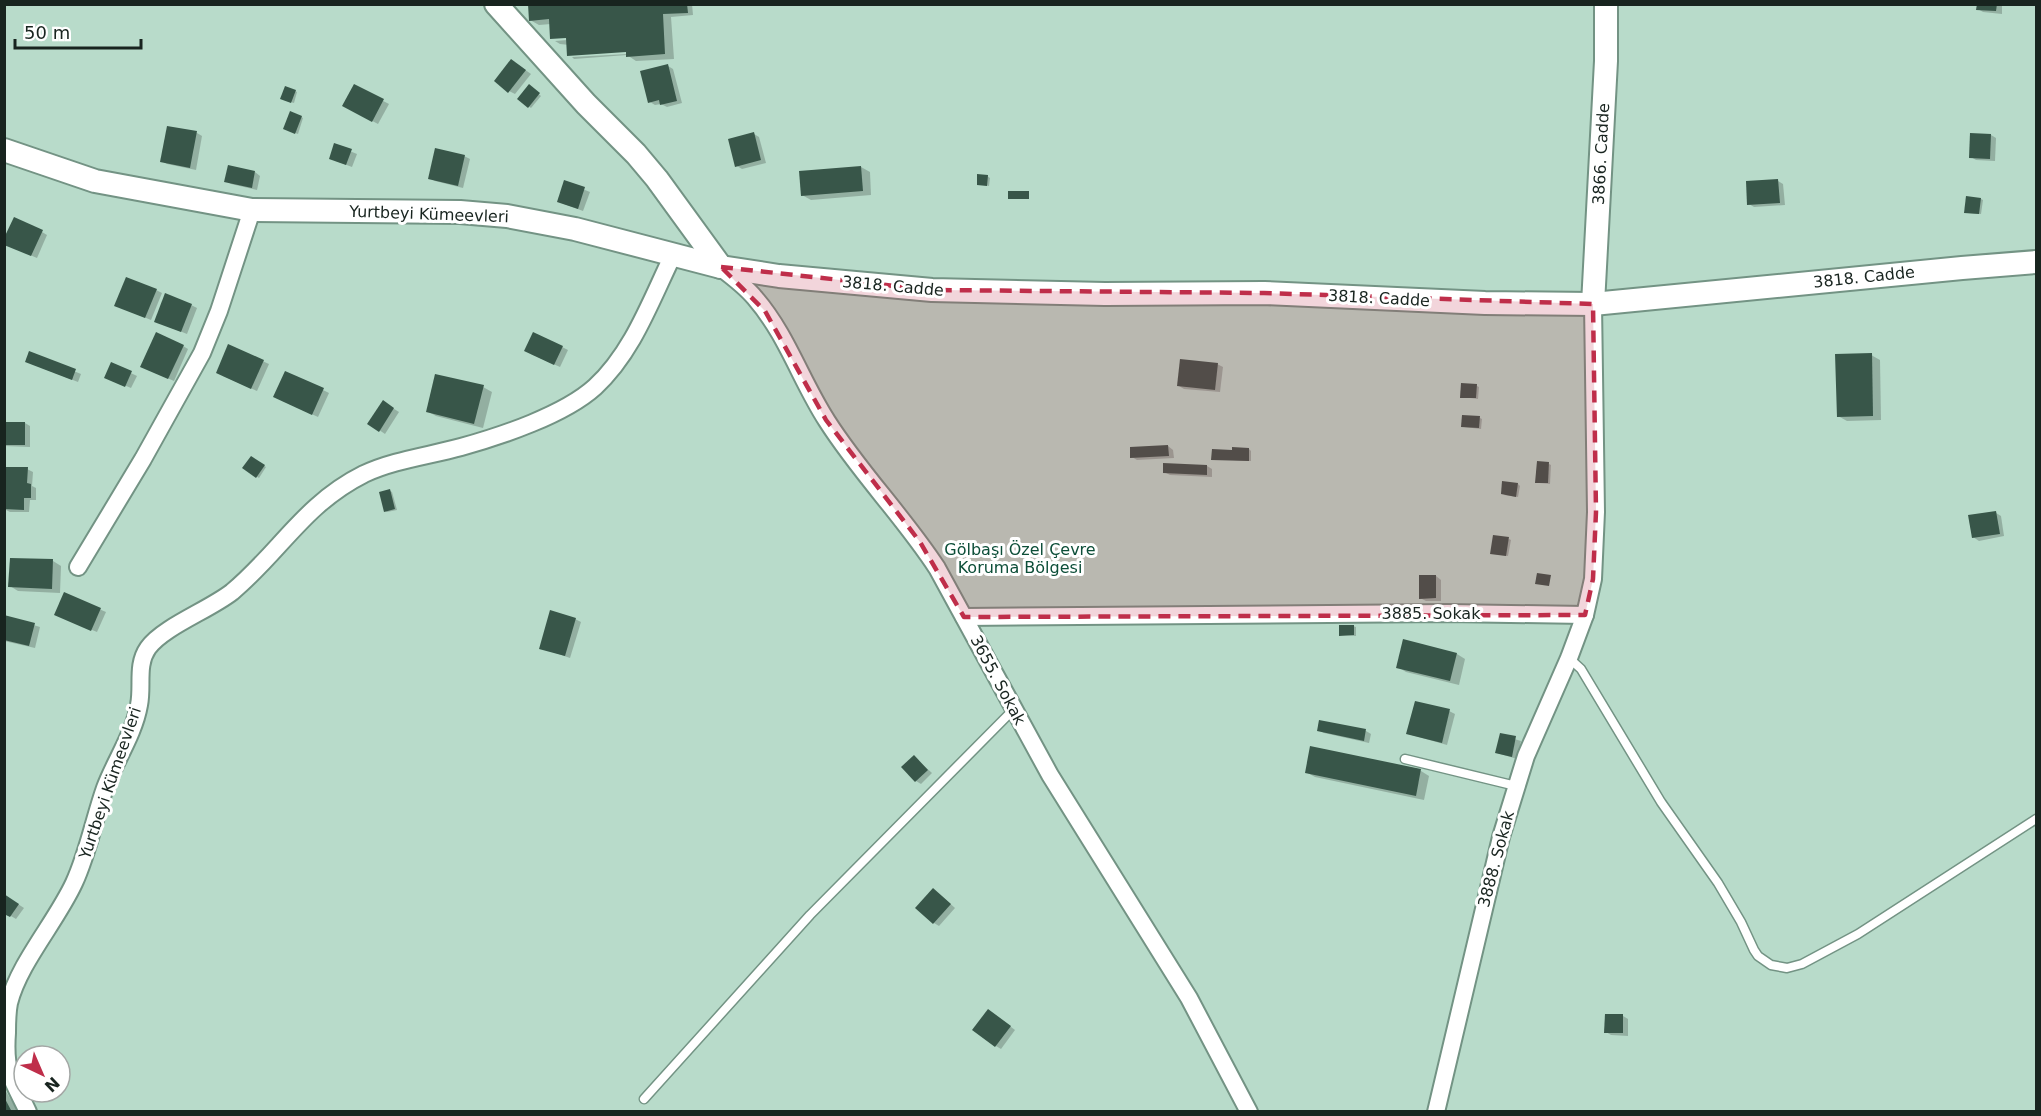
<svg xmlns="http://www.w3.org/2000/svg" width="2041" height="1116" font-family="'DejaVu Sans',sans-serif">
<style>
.green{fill:#b8dbca;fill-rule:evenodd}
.shadow{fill:#0003}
.building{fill:#385649}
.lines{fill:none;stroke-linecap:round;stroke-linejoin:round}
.lane-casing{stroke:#739384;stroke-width:11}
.street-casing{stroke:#739384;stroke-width:20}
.secondary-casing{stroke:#739384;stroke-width:26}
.lane{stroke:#fff;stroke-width:8}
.street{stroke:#fff;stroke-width:16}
.secondary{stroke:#fff;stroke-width:22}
.marked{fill:#bf2e4a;fill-opacity:0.2;stroke:#bf2e4a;stroke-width:4.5;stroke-dasharray:12 8;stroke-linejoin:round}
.labels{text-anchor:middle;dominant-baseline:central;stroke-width:6;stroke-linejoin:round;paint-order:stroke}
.street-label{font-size:16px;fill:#18241f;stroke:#fff}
.park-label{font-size:16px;fill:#0c4e38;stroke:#fff}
</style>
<rect width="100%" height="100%" fill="#d9fbeb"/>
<path class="green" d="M 5,5 L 2036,5 L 2036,1111 L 5,1112 ZM 24,1056 L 60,1056 L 60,1092 L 24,1092 Z"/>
<g class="shadow">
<path d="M 529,4 L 692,4 L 693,15 L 671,17 L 674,59 L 636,61 L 627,55 L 574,59 L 572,57 L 627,54 L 627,51 L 560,44 L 555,41 L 567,40 L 567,37 L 551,24 L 539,25 L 530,20 Z"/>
<path d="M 1978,4 L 2002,4 L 2002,14 L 1983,12 L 1978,9 Z"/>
<path d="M 517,64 L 531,74 L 515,94 L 509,91 Z"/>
<path d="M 668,66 L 673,69 L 682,103 L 667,107 L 661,104 L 655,105 L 650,102 Z"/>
<path d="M 354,86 L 389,104 L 378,124 L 344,106 Z"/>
<path d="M 531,88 L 541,96 L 531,108 L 519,99 Z"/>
<path d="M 295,91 L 297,92 L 294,103 L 284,100 Z"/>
<path d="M 301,117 L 303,118 L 298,134 L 287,130 Z"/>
<path d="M 168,127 L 197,133 L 202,136 L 196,170 L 167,164 L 162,161 Z"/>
<path d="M 754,134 L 759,137 L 766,163 L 742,169 L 737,166 Z"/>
<path d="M 1991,135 L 1996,138 L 1995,161 L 1976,160 L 1971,157 Z"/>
<path d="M 335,145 L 357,154 L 352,167 L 336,161 Z"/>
<path d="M 464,156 L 470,159 L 463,188 L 435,181 L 430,178 Z"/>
<path d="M 861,167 L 870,172 L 871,195 L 811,200 L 802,195 Z"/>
<path d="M 255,172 L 260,176 L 257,190 L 231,184 L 226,181 Z"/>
<path d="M 987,176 L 990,178 L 989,186 L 979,184 Z"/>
<path d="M 1778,181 L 1783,184 L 1785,205 L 1754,207 L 1749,204 Z"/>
<path d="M 565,182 L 590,192 L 583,211 L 564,204 Z"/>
<path d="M 1981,199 L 1983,200 L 1981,214 L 1968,213 Z"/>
<path d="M 42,232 L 47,235 L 37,258 L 9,246 Z"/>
<path d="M 156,290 L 162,293 L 151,320 L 122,308 Z"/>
<path d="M 191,305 L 197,308 L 187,334 L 162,324 Z"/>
<path d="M 183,346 L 188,349 L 174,381 L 147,369 Z"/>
<path d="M 229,346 L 269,364 L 257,391 L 223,376 Z"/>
<path d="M 562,347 L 568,350 L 560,367 L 531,354 Z"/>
<path d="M 30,353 L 81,374 L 78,382 L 27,362 Z"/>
<path d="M 1871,355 L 1880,360 L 1881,420 L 1847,421 L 1838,416 Z"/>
<path d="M 112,364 L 137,376 L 131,388 L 112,380 Z"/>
<path d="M 1217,364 L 1223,367 L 1220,392 L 1184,389 L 1179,386 Z"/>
<path d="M 1477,386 L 1479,387 L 1478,399 L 1462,397 Z"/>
<path d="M 483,387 L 492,392 L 483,428 L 436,416 L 427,411 Z"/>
<path d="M 323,390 L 329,393 L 318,417 L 281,400 Z"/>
<path d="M 383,402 L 399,412 L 385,434 L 369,423 Z"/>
<path d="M 1480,418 L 1482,419 L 1481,429 L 1464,427 Z"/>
<path d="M 4,423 L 25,423 L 30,426 L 30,447 L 4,446 Z"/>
<path d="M 1168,446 L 1173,450 L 1174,458 L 1137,460 L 1132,457 Z"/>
<path d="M 1249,449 L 1251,451 L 1251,461 L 1213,459 L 1213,451 Z"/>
<path d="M 251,458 L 266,467 L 259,478 L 245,468 Z"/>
<path d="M 1549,464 L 1551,465 L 1550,484 L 1539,483 L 1537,482 Z"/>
<path d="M 1207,466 L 1212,469 L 1212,477 L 1170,475 L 1164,472 Z"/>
<path d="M 27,469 L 33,472 L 32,486 L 36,488 L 36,500 L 30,500 L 29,512 L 10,512 L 4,509 Z"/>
<path d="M 1518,484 L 1520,486 L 1518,497 L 1504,495 Z"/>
<path d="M 390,491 L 392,492 L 397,510 L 387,512 L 385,511 Z"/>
<path d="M 1996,513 L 2001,516 L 2004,536 L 1979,541 L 1973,537 Z"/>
<path d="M 1509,539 L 1511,540 L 1508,556 L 1494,554 Z"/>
<path d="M 53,561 L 61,566 L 60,593 L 18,591 L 10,586 Z"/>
<path d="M 1436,576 L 1441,580 L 1441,601 L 1426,601 L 1420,598 Z"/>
<path d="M 64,594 L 106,612 L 97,632 L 61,617 Z"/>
<path d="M 4,616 L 40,627 L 35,648 L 4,641 Z"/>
<path d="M 575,619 L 581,622 L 570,658 L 541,648 Z"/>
<path d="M 1353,626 L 1356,627 L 1356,636 L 1341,635 Z"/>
<path d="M 1457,654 L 1465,659 L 1459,685 L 1406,672 L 1398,667 Z"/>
<path d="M 1449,711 L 1455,714 L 1447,745 L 1408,734 Z"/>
<path d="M 1318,730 L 1366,731 L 1371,734 L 1369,743 L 1324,733 Z"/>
<path d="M 1501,735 L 1521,741 L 1517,759 L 1497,753 Z"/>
<path d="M 1311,748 L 1421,771 L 1429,776 L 1424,800 L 1315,777 L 1306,772 Z"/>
<path d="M 914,757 L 932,773 L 921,784 L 916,781 Z"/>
<path d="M 938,893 L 955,908 L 939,926 L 934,923 Z"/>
<path d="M 4,895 L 24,908 L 16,919 L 4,912 Z"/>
<path d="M 994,1014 L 1015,1030 L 1001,1049 L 996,1046 Z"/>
<path d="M 1623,1016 L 1628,1019 L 1628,1036 L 1611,1035 L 1606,1032 Z"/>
<path d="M 4,1088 L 18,1112 L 4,1112 Z"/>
</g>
<g class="building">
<path d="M 528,4 L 687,4 L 688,13 L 663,14 L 665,54 L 626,57 L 626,52 L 567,56 L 566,38 L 550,39 L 549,19 L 529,21 Z"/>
<path d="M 1977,4 L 1997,4 L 1996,11 L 1976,10 Z"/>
<path d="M 511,59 L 526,70 L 508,93 L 494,81 Z"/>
<path d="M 668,64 L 677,101 L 660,105 L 659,100 L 648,103 L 640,71 Z"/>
<path d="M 354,84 L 384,99 L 372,122 L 342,106 Z"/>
<path d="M 529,84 L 540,93 L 528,108 L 517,99 Z"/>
<path d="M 285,86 L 296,90 L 291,103 L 280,99 Z"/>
<path d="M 290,111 L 302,116 L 295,134 L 283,129 Z"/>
<path d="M 167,126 L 197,131 L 190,168 L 160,162 Z"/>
<path d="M 754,132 L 761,160 L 735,167 L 728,139 Z"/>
<path d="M 1970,133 L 1991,134 L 1990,159 L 1969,158 Z"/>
<path d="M 334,143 L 352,149 L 346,165 L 329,159 Z"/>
<path d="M 435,148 L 465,155 L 458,186 L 428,179 Z"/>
<path d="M 228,165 L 255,171 L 252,188 L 224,182 Z"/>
<path d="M 861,166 L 863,191 L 801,196 L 799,171 Z"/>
<path d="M 977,174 L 988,175 L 987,186 L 977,185 Z"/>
<path d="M 1778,179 L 1780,203 L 1747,205 L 1746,181 Z"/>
<path d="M 564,180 L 585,187 L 578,209 L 557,202 Z"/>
<rect x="1008" y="191" width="21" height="8"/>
<path d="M 1966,196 L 1981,198 L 1979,214 L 1964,213 Z"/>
<path d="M 14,217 L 43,230 L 31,256 L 4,245 L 4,238 Z"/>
<path d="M 126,277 L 157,289 L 145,318 L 114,306 Z"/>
<path d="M 165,293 L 192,304 L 181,332 L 154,322 Z"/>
<path d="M 156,332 L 184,345 L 168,379 L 140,367 Z"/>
<path d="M 533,332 L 563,346 L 554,365 L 524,351 Z"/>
<path d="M 228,344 L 264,360 L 251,389 L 216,373 Z"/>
<path d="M 29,351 L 76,369 L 72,380 L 25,362 Z"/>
<path d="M 1872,353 L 1873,416 L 1837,417 L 1835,354 Z"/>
<path d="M 1180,359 L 1218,363 L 1215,390 L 1177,386 Z"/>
<path d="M 111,362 L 132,371 L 125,387 L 104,378 Z"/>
<path d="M 285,371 L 324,388 L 312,415 L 273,397 Z"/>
<path d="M 435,374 L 484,385 L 474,424 L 426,412 Z"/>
<path d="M 1461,383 L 1477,384 L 1476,398 L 1460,398 Z"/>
<path d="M 383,400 L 394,408 L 379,432 L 367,424 Z"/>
<path d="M 1462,415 L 1480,416 L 1479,428 L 1461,427 Z"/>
<rect x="4" y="422" width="21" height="23"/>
<path d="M 1168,445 L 1169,456 L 1130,458 L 1130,447 Z"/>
<path d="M 1232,447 L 1249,448 L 1249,461 L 1211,460 L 1212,449 L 1232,450 Z"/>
<path d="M 251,456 L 265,465 L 256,478 L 242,468 Z"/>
<path d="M 1537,461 L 1549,462 L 1548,483 L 1535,483 Z"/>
<path d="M 1163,463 L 1207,465 L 1207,475 L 1163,473 Z"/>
<path d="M 4,467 L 28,467 L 27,483 L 31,484 L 31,498 L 24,498 L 24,510 L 4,509 Z"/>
<path d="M 1502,481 L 1518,483 L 1516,497 L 1501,494 Z"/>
<path d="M 390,489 L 395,509 L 384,512 L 379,492 Z"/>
<path d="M 1996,511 L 2000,534 L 1972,538 L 1968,515 Z"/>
<path d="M 1493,535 L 1509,537 L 1506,556 L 1490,554 Z"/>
<path d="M 10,558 L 53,559 L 52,589 L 8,587 Z"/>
<path d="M 1537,573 L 1551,575 L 1549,586 L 1535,584 Z"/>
<path d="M 1419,575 L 1436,575 L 1436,598 L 1419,599 Z"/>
<path d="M 64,592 L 101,608 L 91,631 L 54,615 Z"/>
<path d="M 550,610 L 576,618 L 565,656 L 539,649 Z"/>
<path d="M 4,615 L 35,623 L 29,646 L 4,640 Z"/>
<path d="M 1339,625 L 1354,625 L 1354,635 L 1339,636 Z"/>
<path d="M 1403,639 L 1457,653 L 1450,681 L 1396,668 Z"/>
<path d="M 1415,701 L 1450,709 L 1442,743 L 1406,734 Z"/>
<path d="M 1319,720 L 1366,729 L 1364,741 L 1317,731 Z"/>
<path d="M 1500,733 L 1516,736 L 1512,757 L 1495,753 Z"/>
<path d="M 1310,746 L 1421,769 L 1416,796 L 1305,773 Z"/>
<path d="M 914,755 L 928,770 L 915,782 L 901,767 Z"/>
<path d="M 933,888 L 951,904 L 933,924 L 915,908 Z"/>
<path d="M 4,894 L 19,904 L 10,917 L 4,914 Z"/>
<path d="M 988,1009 L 1011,1026 L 995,1047 L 972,1030 Z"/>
<path d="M 1605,1014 L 1623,1014 L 1623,1033 L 1604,1033 Z"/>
<path d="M 4,1097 L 12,1112 L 4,1112 Z"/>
</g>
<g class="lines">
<g class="lane-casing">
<g id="lane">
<path d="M 1569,658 L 1581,669 L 1661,802 L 1718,883 L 1741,922 L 1754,950 L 1758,956 L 1771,965 L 1787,968 L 1802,964 L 1858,934 L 2036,819"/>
<path d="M 1405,759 L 1516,786"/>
<path d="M 644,1099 L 810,915 L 1014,709"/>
</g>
</g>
<g class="street-casing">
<g id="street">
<path d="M 721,268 C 733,277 746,287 755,298 C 787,335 801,381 827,421 C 860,473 903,516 937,568 L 1050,775 L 1189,998 L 1249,1112"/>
<path d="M 78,567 L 143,459 L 202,353 L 219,311 L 252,210"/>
<path d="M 964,617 L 1447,613 L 1585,615 L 1593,579 L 1596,512 L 1593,304"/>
<path d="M 28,1112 C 22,1099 15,1087 10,1074 C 6,1061 6,1046 7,1033 C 7,1023 7,1013 9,1003 C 19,963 56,922 74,883 C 88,853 94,819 105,788 C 115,761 134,734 139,705 C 143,686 136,665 148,648 C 163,627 209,610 232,592 C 280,552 304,504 364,474 C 394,460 428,456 461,447 C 501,436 564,415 595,387 C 633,352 651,300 673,255"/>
<path d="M 1436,1112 L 1501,837 L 1526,756 L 1569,658 L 1585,615"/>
</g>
</g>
<g class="secondary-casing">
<g id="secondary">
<path d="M 496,4 L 586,104 L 636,154 L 657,179 L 721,267"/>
<path d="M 4,150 L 95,181 L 252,210 L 460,212 L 507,216 L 575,229 L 721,267 L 779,276 L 932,290 L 1105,294 L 1264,293 L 1485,303 L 1593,304 L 1962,268 L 2036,262"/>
<path d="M 1593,304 L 1606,61 L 1606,4"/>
</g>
</g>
<use href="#lane" class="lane"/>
<use href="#street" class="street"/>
<use href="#secondary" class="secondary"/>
</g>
<path class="marked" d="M 721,267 L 932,290 L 1264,293 L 1593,304 L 1596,512 L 1593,579 L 1585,615 L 964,617 L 920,542 L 826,420 L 765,311 Z"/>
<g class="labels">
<g class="street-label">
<text transform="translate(1601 154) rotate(-87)">3866. Cadde</text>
<text transform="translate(429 214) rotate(2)">Yurtbeyi Kümeevleri</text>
<text transform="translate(1864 277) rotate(-6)">3818. Cadde</text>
<text transform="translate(893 286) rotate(5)">3818. Cadde</text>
<text transform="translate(1379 298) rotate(3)">3818. Cadde</text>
<text x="1431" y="613">3885. Sokak</text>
<text transform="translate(998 680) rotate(62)">3655. Sokak</text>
<text transform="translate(110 783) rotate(-71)">Yurtbeyi Kümeevleri</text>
<text transform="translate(1496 859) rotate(-75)">3888. Sokak</text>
</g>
<g class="park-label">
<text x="1020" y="549">Gölbaşı Özel Çevre<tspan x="1020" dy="18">Koruma Bölgesi</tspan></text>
</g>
</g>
<rect width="2041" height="1116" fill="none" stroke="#18241f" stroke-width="12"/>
<g transform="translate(42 1074) rotate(136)"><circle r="28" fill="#ffffff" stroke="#a3a7a5" stroke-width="1.5"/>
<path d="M0-4.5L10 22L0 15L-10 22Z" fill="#bf2e4a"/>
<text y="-9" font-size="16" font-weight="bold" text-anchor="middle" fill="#18241f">N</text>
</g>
<path d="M15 39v9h126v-9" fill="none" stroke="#18241f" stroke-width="3"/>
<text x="24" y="39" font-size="18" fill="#18241f" stroke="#ffffff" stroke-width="4.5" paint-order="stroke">50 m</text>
</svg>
